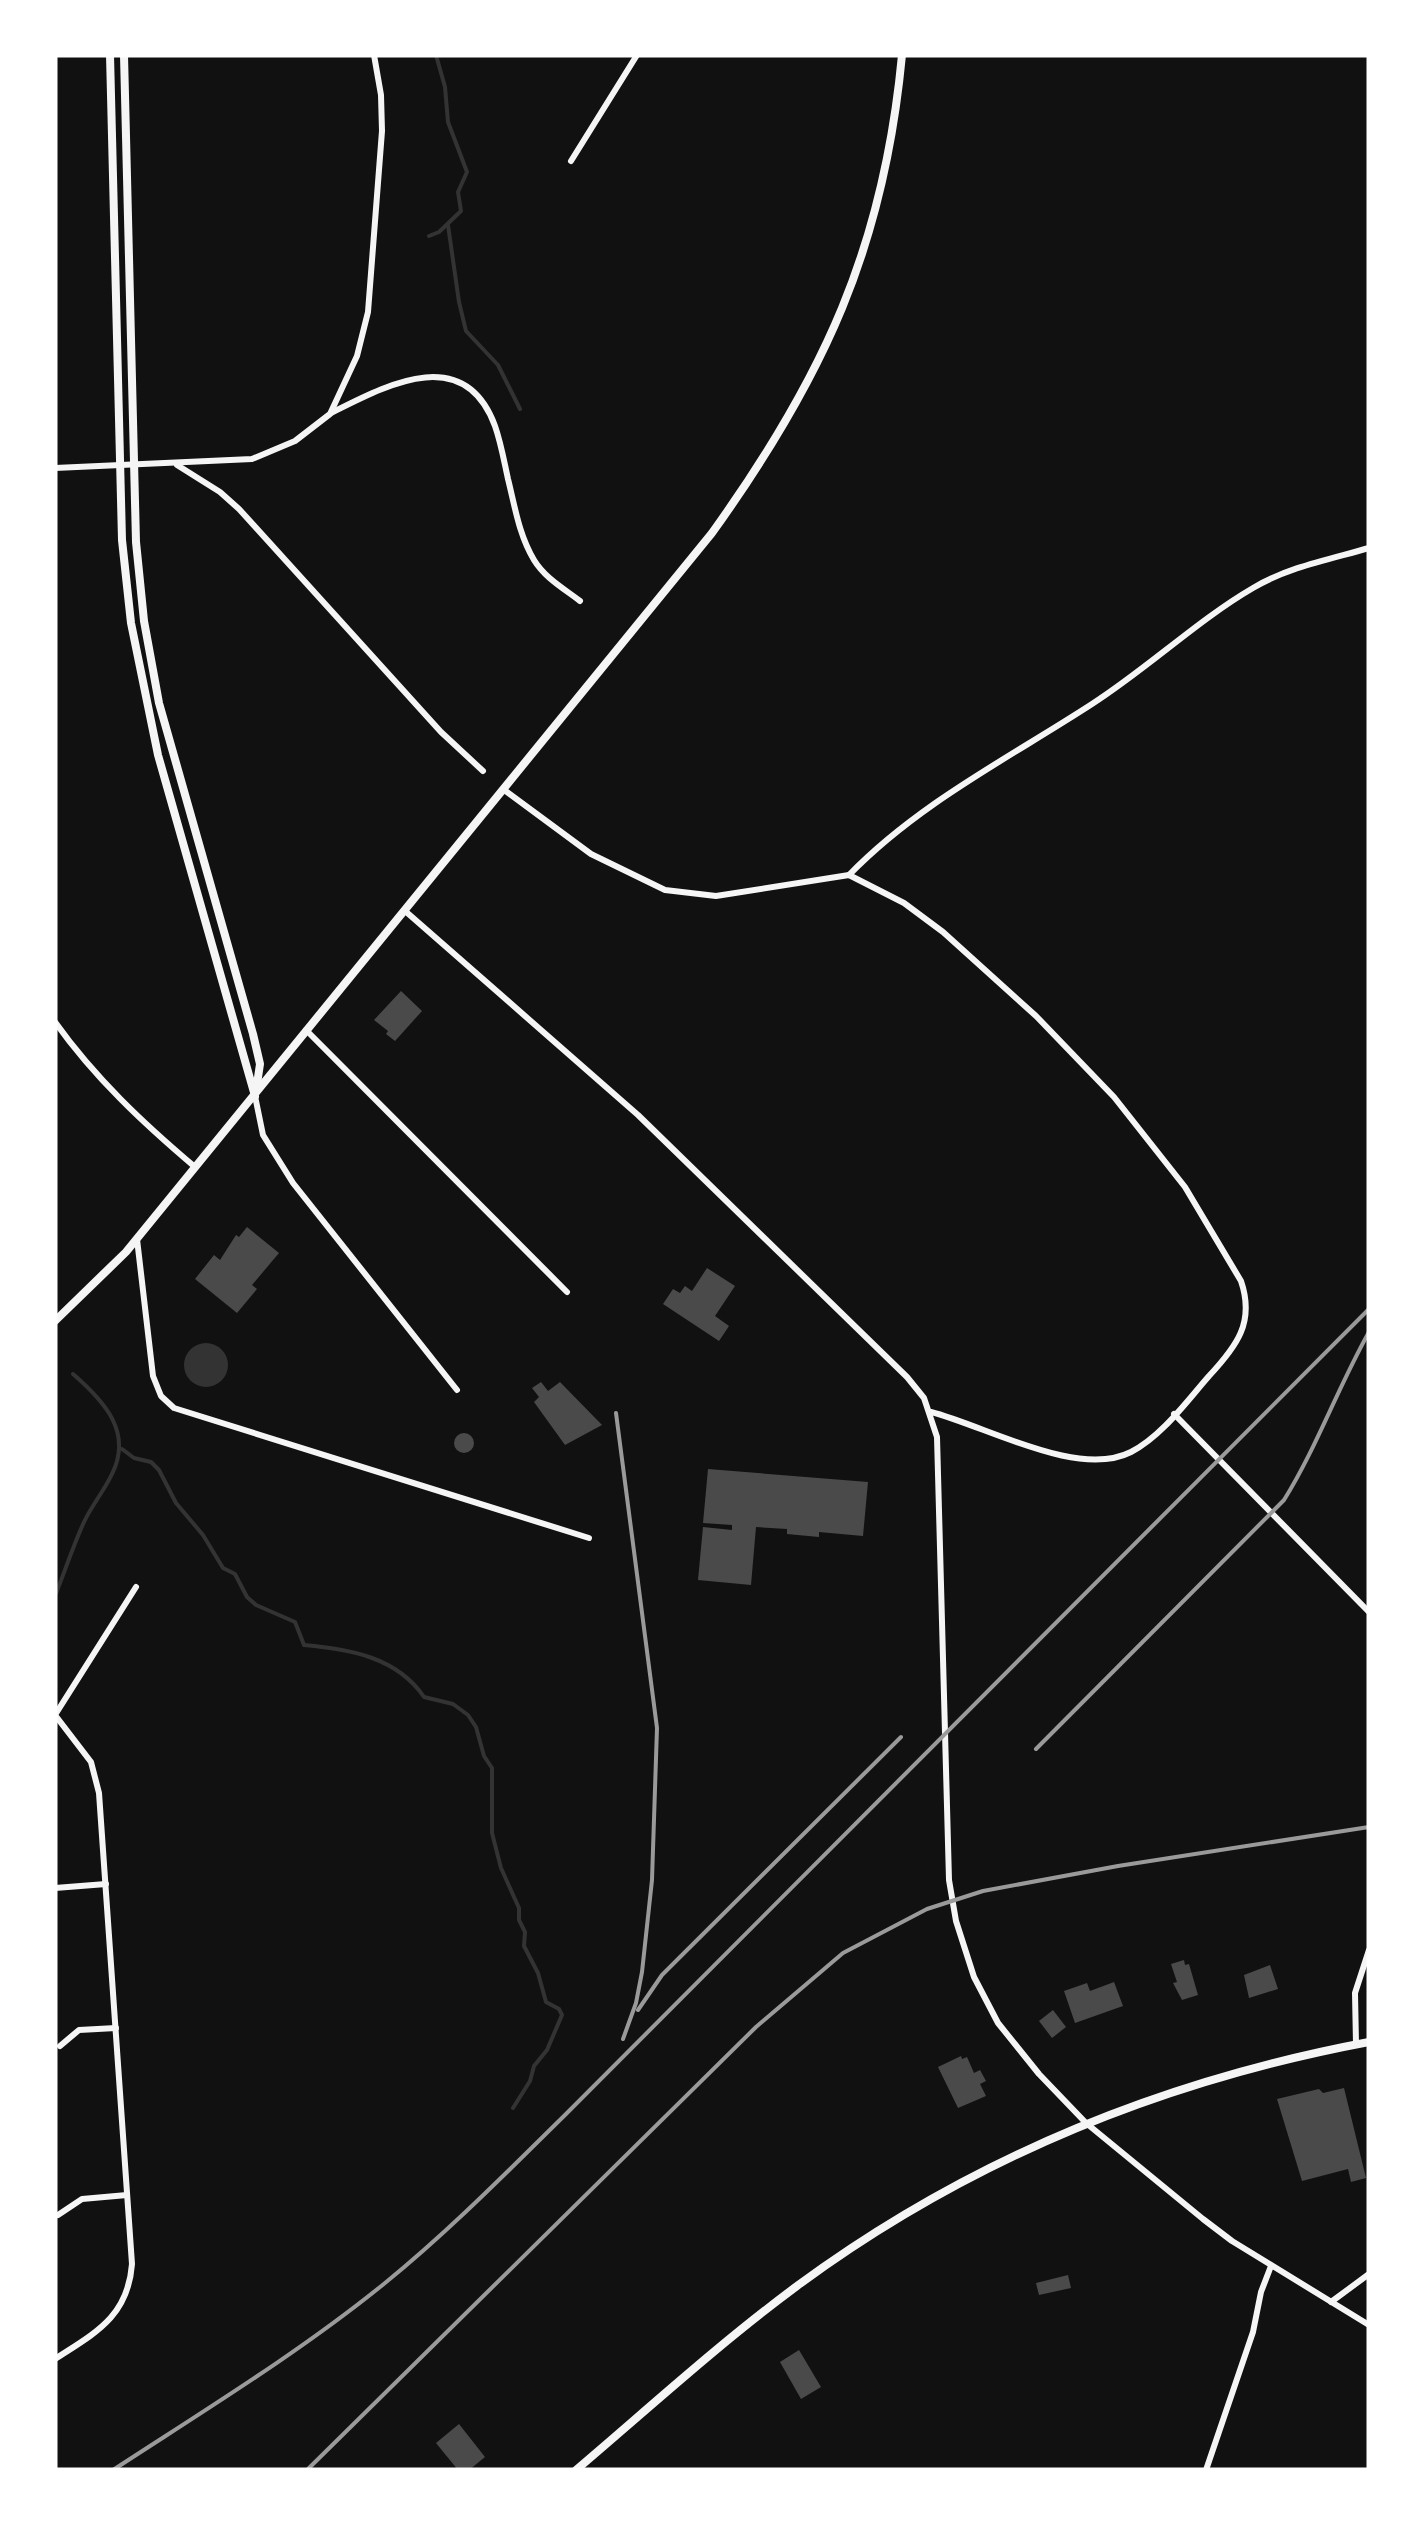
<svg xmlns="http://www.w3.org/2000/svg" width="1424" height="2525" font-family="'IBM Plex Serif',serif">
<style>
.water{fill:#333}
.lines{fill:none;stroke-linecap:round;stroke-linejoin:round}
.stream{stroke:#333;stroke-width:4}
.building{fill:#4a4a4a}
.minor{stroke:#f5f5f5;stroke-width:6}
.tertiary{stroke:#f5f5f5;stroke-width:8}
.secondary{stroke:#f5f5f5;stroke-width:8}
.rail{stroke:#9a9a9a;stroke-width:4}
</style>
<rect width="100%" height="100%" fill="#111"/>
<circle class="water" cx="206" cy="1365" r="22"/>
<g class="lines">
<g class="stream">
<path d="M 448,225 L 459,302 L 466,331 L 498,365 L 520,409"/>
<path d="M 429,236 L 439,232 L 461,211 L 458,192 L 467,172 L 448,122 L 445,87 L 436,55"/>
<path d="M 122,1449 L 134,1458 L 151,1462 L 159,1470 L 176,1503 L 203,1535 L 223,1568 L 235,1574 L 247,1597 L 256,1605 L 295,1622 L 304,1645 C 349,1649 397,1657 424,1697 L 453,1704 L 468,1715 L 476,1727 L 484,1756 L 492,1768 L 492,1833 L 501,1868 L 519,1908 L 519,1920 L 525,1932 L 524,1946 L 538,1973 L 546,2002 L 559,2009 L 562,2015 L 547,2050 L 534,2066 L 530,2081 L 513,2108"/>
<path d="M 55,1596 C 65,1571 73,1546 84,1522 C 92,1505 104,1491 112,1474 C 133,1432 104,1401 73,1374"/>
</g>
</g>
<g class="building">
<path d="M 401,991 L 422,1011 L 395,1041 L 386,1034 L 388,1031 L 374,1020 Z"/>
<path d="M 247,1227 L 279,1253 L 252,1285 L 257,1289 L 237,1313 L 195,1279 L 214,1255 L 220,1260 L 236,1235 L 239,1237 Z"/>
<path d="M 707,1268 L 735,1286 L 715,1316 L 729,1326 L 719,1341 L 663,1304 L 673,1289 L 680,1293 L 685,1286 L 692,1291 Z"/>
<path d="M 541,1382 L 548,1391 L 560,1382 L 602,1425 L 565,1445 L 534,1402 L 539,1397 L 532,1388 Z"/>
<circle cx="464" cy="1443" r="10"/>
<path d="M 708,1469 L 868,1482 L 863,1536 L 819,1532 L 819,1537 L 787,1534 L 787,1529 L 756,1527 L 751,1585 L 698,1580 L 703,1527 L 732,1530 L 732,1525 L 703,1523 Z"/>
<path d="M 1184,1960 L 1185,1965 L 1189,1964 L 1198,1995 L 1182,2000 L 1173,1983 L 1177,1982 L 1171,1964 Z"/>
<path d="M 1270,1965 L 1278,1989 L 1249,1998 L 1244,1975 Z"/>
<path d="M 1114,1982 L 1123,2006 L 1075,2023 L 1064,1991 L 1087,1983 L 1090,1991 Z"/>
<path d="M 1053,2010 L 1066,2027 L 1052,2038 L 1039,2021 Z"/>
<path d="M 961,2056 L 962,2059 L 967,2057 L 974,2073 L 980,2070 L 986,2081 L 980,2084 L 986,2096 L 958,2108 L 938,2067 Z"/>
<path d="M 1344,2088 L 1366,2178 L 1351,2182 L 1348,2169 L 1302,2181 L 1277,2099 L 1319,2089 L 1323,2093 Z"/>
<path d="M 1068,2275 L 1071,2288 L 1039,2295 L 1036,2283 Z"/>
<path d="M 799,2350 L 821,2387 L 801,2399 L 780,2362 Z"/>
<path d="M 459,2424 L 485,2457 L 469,2470 L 458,2470 L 436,2443 Z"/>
</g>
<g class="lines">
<g class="minor">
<path d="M 571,161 L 637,55"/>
<path d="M 331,413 C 385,386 464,342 495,426 C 501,443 504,461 508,479 C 515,507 519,535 534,560 C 545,578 563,588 580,601"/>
<path d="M 177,465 L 220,492 L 239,509 L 441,732 L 483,771"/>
<path d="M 55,468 L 252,459 L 295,441 L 330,414 L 357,356 L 368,312 L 382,131 L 381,95 L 374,55"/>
<path d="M 503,789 L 591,854 L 665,890 L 716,896 L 849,875 L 904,903 L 943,932 L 1036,1016 L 1114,1097 L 1185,1187 L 1241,1281 C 1255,1322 1237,1346 1209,1376 C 1187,1401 1162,1436 1131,1452 C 1078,1479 986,1426 931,1412"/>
<path d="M 849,875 C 919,803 1009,758 1092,704 C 1148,668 1198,620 1253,588 C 1288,567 1331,559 1369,548"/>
<path d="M 404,910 L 638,1115 L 907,1377 L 924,1398 L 937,1437 L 949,1880 L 956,1921 L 974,1977 L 998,2023 L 1039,2074 L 1086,2123 L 1203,2219 L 1232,2241 L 1369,2325"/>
<path d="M 55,1022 C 95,1078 143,1123 195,1167"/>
<path d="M 306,1030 L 567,1292"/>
<path d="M 255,1096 L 263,1135 L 293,1183 L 457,1390"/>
<path d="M 137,1239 L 153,1376 L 161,1396 L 174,1408 L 589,1538"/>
<path d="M 1174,1414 L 1369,1612"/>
<path d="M 55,1715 L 91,1762 L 99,1793 L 132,2264 C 128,2317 95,2333 55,2359"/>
<path d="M 55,1715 L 136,1587"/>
<path d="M 55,1888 L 106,1884"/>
<path d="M 1356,2044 L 1355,1993 L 1369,1950"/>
<path d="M 60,2046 L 79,2030 L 116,2028"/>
<path d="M 58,2215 L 82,2199 L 127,2195"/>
<path d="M 1331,2302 L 1369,2274"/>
<path d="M 1206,2470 L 1253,2332 L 1261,2292 L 1271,2266"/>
</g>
<g class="tertiary">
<path d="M 110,55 L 122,540 L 131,623 L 158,755 L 255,1096"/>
<path d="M 124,55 L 136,542 L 144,621 L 159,703 L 253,1034 L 260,1064 L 256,1091"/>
<path d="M 55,1321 L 126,1252 L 712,533 C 824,377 884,247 902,55"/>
</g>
<path class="secondary" d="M 576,2470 C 649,2408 720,2343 797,2286 C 968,2160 1161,2081 1369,2042"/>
<g class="rail">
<path d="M 616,1413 L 657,1728 L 652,1880 L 642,1972 L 636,2003 L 623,2039"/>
<path d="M 1036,1749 L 1284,1500 C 1317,1447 1338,1387 1369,1332"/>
<path d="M 638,2010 L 662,1975 L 901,1737"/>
<path d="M 113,2470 C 205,2410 300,2352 385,2283 C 449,2231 507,2172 565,2115 L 1369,1309"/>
<path d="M 307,2470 L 756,2027 L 843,1953 L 927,1909 L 983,1891 L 1118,1866 L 1369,1827"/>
</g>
</g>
<rect width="1424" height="2525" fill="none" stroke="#ffffff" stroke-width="115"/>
</svg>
